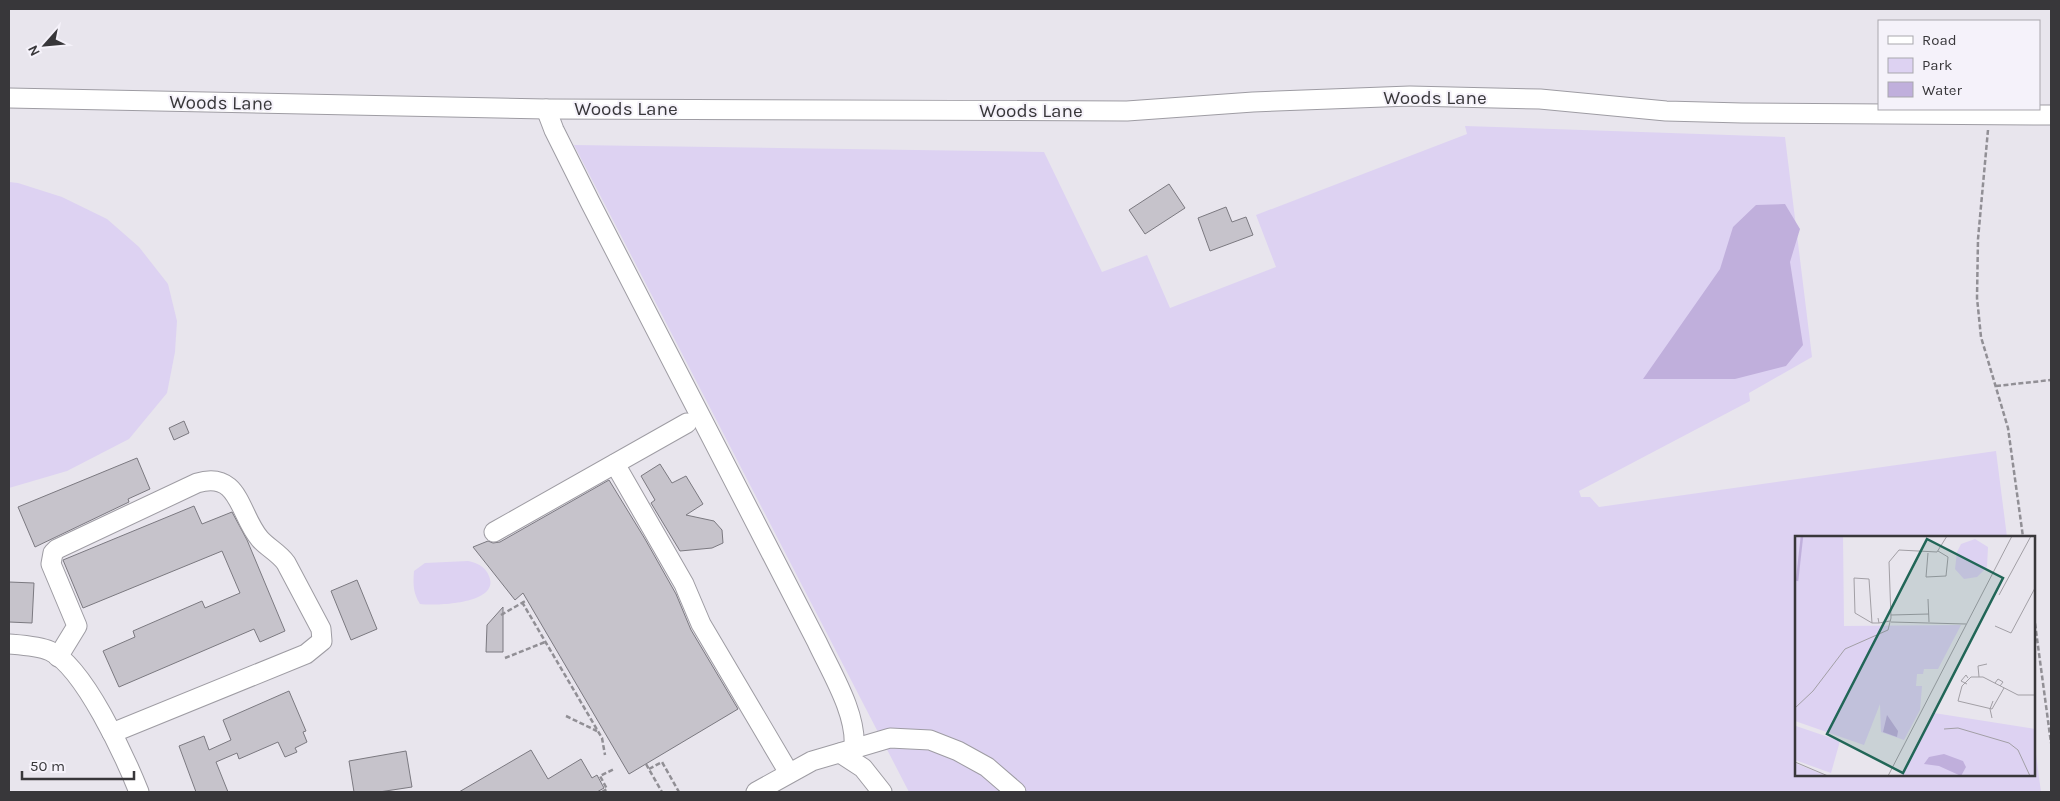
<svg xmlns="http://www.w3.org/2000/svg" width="2060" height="801" font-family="Karla,sans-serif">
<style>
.green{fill:#ddd2f2}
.water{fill:#c0afdc}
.building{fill:#c6c3cb;stroke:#7b7980}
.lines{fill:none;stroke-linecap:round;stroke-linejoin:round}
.minor-casing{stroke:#9e9ca3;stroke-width:21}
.path{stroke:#918f95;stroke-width:2.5;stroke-dasharray:5 2.5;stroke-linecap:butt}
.minor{stroke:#fff;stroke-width:19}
.labels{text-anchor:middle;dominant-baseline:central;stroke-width:4;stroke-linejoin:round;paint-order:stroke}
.street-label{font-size:19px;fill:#38373a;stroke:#f5f2fa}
.inset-river{fill:none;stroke:#c0afdc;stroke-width:2.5}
.inset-road{fill:none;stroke:#a29fa5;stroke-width:1}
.view{fill:#216657;fill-opacity:0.15;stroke:#216657;stroke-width:2.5}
.inset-edge{fill:none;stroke:#38373a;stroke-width:2.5}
</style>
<rect width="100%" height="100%" fill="#e8e5ed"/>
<g class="green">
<path d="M 1465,126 L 1785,137 L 1812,357 L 1749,393 L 1750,401 L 1579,491 L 1581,497 L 1590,497 L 1599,507 L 1996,451 L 2007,537 L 1796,537 L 1796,775 L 2034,775 L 2034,739 L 2041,792 L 909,792 L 574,145 L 1044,152 L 1102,272 L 1147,255 L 1170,308 L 1276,267 L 1256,215 L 1467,134 Z"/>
<path d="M 9,182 L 18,183 L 62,197 L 107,219 L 139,247 L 168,284 L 177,321 L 175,352 L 167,393 L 129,439 L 67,471 L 9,488 Z"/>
<path d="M 468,561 C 477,563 485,566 489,576 C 501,604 436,606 420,604 C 413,593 413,584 414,571 L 425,563 Z"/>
</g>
<path class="water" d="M 1785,204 L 1800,229 L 1790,262 L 1803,345 L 1786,366 L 1735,379 L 1643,379 L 1720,269 L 1733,227 L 1756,205 Z"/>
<g class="building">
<path d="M 1169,184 L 1185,208 L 1145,234 L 1129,210 Z"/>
<path d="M 1226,207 L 1232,222 L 1246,217 L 1253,235 L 1210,251 L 1198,218 Z"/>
<path d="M 184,421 L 189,433 L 174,440 L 169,428 Z"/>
<path d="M 137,458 L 150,489 L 128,499 L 129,502 L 35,547 L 18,507 Z"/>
<path d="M 660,464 L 672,483 L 686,476 L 703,504 L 686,515 L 714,521 L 722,530 L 723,543 L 712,548 L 680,551 L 651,503 L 655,500 L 641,476 Z"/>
<path d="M 609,480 L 645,539 L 676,594 L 691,630 L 738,709 L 629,774 L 523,593 L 515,600 L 473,547 L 488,541 L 493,543 L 500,542 Z"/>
<path d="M 194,506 L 202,524 L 232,512 L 247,540 L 285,631 L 260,642 L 254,629 L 119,687 L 103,651 L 135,637 L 133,631 L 202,601 L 205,608 L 240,593 L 222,551 L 83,608 L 63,560 Z"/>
<path d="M 357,580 L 377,629 L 351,640 L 331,591 Z"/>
<path d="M 9,582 L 34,583 L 32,623 L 9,622 Z"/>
<path d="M 503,607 L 503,652 L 486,652 L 487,625 Z"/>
<path d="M 289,691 L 306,731 L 303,732 L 307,742 L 295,748 L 297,752 L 285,757 L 278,742 L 239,759 L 237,753 L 216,762 L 228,792 L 196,792 L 179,746 L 204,736 L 209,750 L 231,740 L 223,720 Z"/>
<path d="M 531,750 L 548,779 L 581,759 L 592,778 L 597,775 L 604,788 L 597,792 L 459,792 Z"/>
<path d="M 406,751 L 412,787 L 379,792 L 354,792 L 349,761 Z"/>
</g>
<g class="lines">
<g class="minor-casing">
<g id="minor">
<path d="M 9,98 L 546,109 L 1127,111 L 1253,102 L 1410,96 L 1540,99 L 1666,111 L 1742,113 L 2051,115"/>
<path d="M 546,109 L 554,130 L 590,202 L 817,642 C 832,674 857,714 854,748"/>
<path d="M 615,464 L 684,584 L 701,624 L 789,773"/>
<path d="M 494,532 L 687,423"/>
<path d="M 9,644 C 21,645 39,646 50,651 C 84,667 125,757 139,792"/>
<path d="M 58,657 L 77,626 L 51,564 L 53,553 L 57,549 L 197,483 C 240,470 239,515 260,539 C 268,548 279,553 286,563 L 321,629 L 322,641 L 306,654 L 112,733"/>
<path d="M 840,753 L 863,768 L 882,792"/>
<path d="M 756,792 L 812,761 L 890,738 L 930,740 L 958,751 L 987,767 L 1016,792"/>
</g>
</g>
<g class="path">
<path d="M 1988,130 L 1978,239 L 1977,298 L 1981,337 L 2008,428 L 2023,537"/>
<path d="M 1996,386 L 2051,380"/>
<path d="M 522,602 L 602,738 L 605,755"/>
<path d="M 501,615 L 527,600"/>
<path d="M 2034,616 L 2051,743"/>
<path d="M 505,658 L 545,642"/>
<path d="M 566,716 L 597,731"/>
<path d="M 646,764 L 662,792"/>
<path d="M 649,769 L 662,762 L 679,792"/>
<path d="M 602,792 L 607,789 L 600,776 L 614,769"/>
</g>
<use href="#minor" class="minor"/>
</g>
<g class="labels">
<g class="street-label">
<text x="1435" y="98">Woods Lane</text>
<text transform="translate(221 103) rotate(1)">Woods Lane</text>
<text x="626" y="109">Woods Lane</text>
<text x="1031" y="111">Woods Lane</text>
</g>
</g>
<g transform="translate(1795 536)">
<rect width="240" height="240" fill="#e8e5ed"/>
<path d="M 0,0 L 48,0 L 49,90 L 166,89 L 143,133 L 129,133 L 128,138 L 122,138 L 121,150 L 127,150 L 125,174 L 109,204 L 86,196 L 85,168 L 69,209 L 0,185 ZM 180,3 L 193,11 L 192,31 L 182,41 L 169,43 L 160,33 L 162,16 L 166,8 ZM 139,177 L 240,193 L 240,240 L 106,240 ZM 1,190 L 45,205 L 36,237 L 0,224 ZM 0,227 L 32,240 L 0,240 Z" fill="#ddd2f2"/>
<path d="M 92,179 L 103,195 L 102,201 L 88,196 ZM 149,218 L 168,225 L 171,231 L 166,240 L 144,230 L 129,228 L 134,221 Z" fill="#c0afdc"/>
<path class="inset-river" d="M 2,45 L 7,0"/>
<path class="inset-road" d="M 104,14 L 142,16 L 152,0M 133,17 L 131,41 L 151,40 L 153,21 L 143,15M 204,59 L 236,0M 133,63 L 134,86M 96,79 L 134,78M 83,82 L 84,87 L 95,85M 96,86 L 171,88M 77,87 L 74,43 L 59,42 L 60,77 L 77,87 L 84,87M 200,90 L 216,97 L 240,52M 184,141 L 183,130 L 192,128M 200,147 L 203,143 L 208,146 L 205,150M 172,148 L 166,145 L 171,139 L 173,142M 209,152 L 197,173 L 163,165 L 167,150 L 176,141 L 188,141 L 223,159 L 240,159M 0,172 L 18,155 L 50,113 L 93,94 L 96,82 L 94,26 L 104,14M 197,182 L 195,173 L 198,165M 149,193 L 163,192 L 214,207 L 223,214 L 235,240M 0,226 L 33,240M 93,240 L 217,0"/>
<path class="view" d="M 132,3 L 208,42 L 108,237 L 32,198 Z"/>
<rect width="240" height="240" class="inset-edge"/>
</g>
<rect width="2060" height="801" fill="none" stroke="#38373a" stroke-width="20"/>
<rect x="1878" y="20" width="162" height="90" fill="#f5f2fa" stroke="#a9a7ad"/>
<rect x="1888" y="36" width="25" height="8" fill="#ffffff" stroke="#a9a7ad"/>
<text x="1922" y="45" font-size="15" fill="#38373a">Road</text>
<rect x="1888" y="58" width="25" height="15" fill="#ddd2f2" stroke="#a9a7ad"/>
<text x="1922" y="70" font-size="15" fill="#38373a">Park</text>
<rect x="1888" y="82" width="25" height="15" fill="#c0afdc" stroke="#a9a7ad"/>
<text x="1922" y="95" font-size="15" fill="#38373a">Water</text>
<g transform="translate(45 45) rotate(243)" stroke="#f5f2fa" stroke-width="4" paint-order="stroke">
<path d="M0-4L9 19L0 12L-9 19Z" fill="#38373a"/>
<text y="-8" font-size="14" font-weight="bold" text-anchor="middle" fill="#38373a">N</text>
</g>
<path d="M22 771v8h112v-8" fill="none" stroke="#38373a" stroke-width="2.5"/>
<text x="30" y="771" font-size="15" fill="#38373a" stroke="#f5f2fa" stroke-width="4" paint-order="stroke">50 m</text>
</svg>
